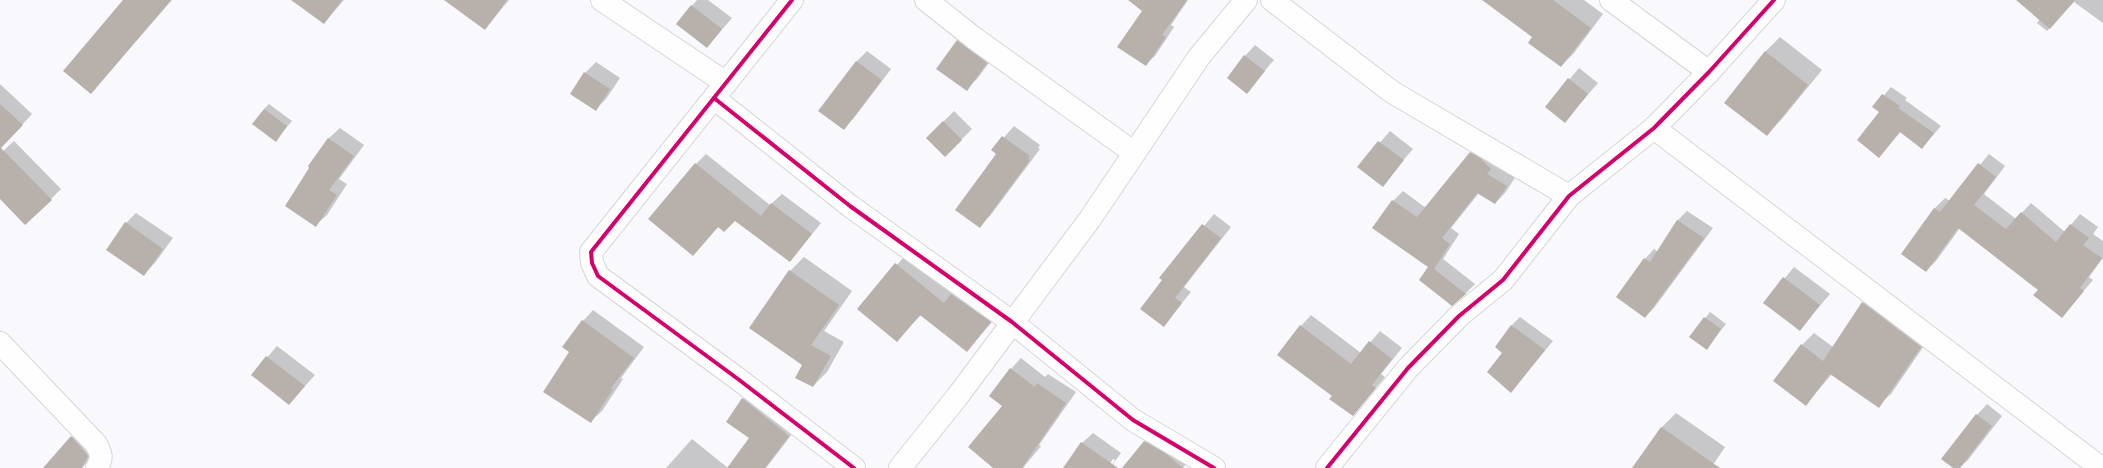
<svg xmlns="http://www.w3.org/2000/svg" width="2103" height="468" font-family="'PT Sans Narrow',sans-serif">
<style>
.shadow{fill:#0003}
.building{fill:#b8b0ab}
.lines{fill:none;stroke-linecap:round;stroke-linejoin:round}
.minor-casing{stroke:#d6d6d8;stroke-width:24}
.minor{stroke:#fefeff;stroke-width:22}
.cycleway-casing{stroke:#fff;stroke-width:6}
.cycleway{stroke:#d6006c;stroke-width:4}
</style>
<rect width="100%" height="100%" fill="#f9f9fd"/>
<g class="shadow">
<path d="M 124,0 L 172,0 L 91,93 Z"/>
<path d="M 293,0 L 344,0 L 324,23 Z"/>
<path d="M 446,0 L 509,0 L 485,29 Z"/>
<path d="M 697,0 L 708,0 L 732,18 L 707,47 L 677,23 Z"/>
<path d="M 1151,0 L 1188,0 L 1171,25 L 1174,27 L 1155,56 L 1145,65 Z"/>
<path d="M 1484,0 L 1584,0 L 1603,14 L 1574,53 L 1561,66 L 1533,37 Z"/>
<path d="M 2017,0 L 2103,0 L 2103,26 L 2103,23 L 2074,2 L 2047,31 L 2037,23 L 2040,19 Z"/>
<path d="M 968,31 L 997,52 L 977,79 L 966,89 L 958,41 Z"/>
<path d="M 1780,37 L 1822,70 L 1781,120 L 1766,135 L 1765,52 Z"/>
<path d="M 1255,45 L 1274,60 L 1247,92 L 1245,56 Z"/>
<path d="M 867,51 L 891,69 L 854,118 L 844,128 L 856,62 Z"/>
<path d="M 596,62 L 620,78 L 606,99 L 596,109 L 571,94 L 585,73 Z"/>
<path d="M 1579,68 L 1598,83 L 1565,121 L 1547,106 Z"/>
<path d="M 0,84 L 32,114 L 12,136 L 0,145 Z"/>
<path d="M 1891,87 L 1907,98 L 1905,100 L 1941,126 L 1922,148 L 1900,132 L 1879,156 L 1880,112 L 1874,107 Z"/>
<path d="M 269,104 L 292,121 L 276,140 L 264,109 Z"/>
<path d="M 954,111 L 972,129 L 945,156 L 927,138 Z"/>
<path d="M 1014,126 L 1040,145 L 1038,148 L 1040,149 L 990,216 L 979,226 L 997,154 L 993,150 Z"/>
<path d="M 340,128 L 364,145 L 339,179 L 347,184 L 327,215 L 316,225 L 311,167 L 309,166 L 329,138 Z"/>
<path d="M 1390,131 L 1413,149 L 1382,185 L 1359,167 Z"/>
<path d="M 14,141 L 61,189 L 51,199 L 0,197 L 0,154 Z"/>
<path d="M 1480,143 L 1516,176 L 1505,193 L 1495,203 L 1479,193 L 1451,228 L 1459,234 L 1443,259 L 1475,284 L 1465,294 L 1374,227 L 1393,201 L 1403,191 L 1426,208 Z"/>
<path d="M 706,154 L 770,205 L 782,194 L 821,223 L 790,261 L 735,220 L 719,226 L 693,255 L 696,164 Z"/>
<path d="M 1989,154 L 2005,166 L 1984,194 L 2016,219 L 2031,203 L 2065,232 L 2080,214 L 2098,227 L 2093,234 L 2103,241 L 2103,258 L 2089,277 L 2093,280 L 2062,316 L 2039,289 L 1960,228 L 1936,261 L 1926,271 L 1902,254 L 1935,208 L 1945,198 L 1950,201 Z"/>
<path d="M 1687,211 L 1713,228 L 1654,308 L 1645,317 L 1617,297 L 1645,259 L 1654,249 L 1658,252 L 1678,220 Z"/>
<path d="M 136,213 L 173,238 L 154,264 L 143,275 L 126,223 Z"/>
<path d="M 1214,214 L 1231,227 L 1184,287 L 1191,292 L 1164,325 L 1163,280 L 1161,278 Z"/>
<path d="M 909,251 L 1003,309 L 967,351 L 921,315 L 897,340 L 859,309 Z"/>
<path d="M 804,257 L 852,291 L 824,331 L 844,342 L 827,372 L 813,386 L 804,365 L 790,271 Z"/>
<path d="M 1794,267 L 1830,294 L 1800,329 L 1765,302 Z"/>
<path d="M 1875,291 L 1932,334 L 1891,394 L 1878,406 L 1832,374 L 1806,404 L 1802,345 L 1814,333 L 1833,347 L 1863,303 Z"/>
<path d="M 593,310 L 644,347 L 621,378 L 623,379 L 602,411 L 591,421 L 571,351 L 583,321 Z"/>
<path d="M 1710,312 L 1726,324 L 1707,348 L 1691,337 Z"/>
<path d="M 1311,315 L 1361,353 L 1380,331 L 1402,348 L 1381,374 L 1385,377 L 1353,415 L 1301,326 Z"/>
<path d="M 1520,317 L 1553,341 L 1511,392 L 1504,352 L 1511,326 Z"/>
<path d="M 277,346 L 315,375 L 289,404 L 252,375 Z"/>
<path d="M 1021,358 L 1045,377 L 1048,374 L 1076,392 L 1039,445 L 1041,446 L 1023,468 L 995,468 L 1003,406 L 1011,369 Z"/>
<path d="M 754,388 L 799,425 L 766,468 L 666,468 L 692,439 L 728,468 L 751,438 L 727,422 L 743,399 Z"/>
<path d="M 1987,404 L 2002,416 L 1968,460 L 1959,468 L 1954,468 L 1977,415 Z"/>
<path d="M 1676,413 L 1725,447 L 1711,468 L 1633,468 L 1661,428 Z"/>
<path d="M 82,426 L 96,452 L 82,468 L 44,468 Z"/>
<path d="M 1155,431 L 1192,457 L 1183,468 L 1124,468 Z"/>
<path d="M 1093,433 L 1121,453 L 1110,468 L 1115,460 L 1113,459 L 1107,468 L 1076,468 L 1082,443 Z"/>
</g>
<g class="building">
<path d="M 123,0 L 171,0 L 91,94 L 63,71 Z"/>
<path d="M 291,0 L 342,0 L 324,24 Z"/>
<path d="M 444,0 L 507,0 L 485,30 Z"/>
<path d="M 1128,0 L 1187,0 L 1162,35 L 1166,37 L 1146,66 L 1117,47 L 1142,11 Z"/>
<path d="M 1482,0 L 1553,0 L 1591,28 L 1561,67 L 1528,43 L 1532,37 Z"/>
<path d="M 2016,0 L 2075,0 L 2050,29 Z"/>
<path d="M 691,5 L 722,29 L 707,48 L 676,24 Z"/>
<path d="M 957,40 L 987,63 L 967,91 L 936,69 Z"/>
<path d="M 1765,51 L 1808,85 L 1767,136 L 1724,103 Z"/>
<path d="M 1244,55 L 1265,71 L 1247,94 L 1227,78 Z"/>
<path d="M 856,61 L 882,80 L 844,130 L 818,111 Z"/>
<path d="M 584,72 L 610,89 L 596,111 L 570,94 Z"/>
<path d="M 1568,78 L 1588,94 L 1565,123 L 1545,107 Z"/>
<path d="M 1882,94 L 1900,106 L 1898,108 L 1934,133 L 1922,149 L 1900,132 L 1879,158 L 1857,140 L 1879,112 L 1872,107 Z"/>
<path d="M 0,104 L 23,125 L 1,148 L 52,200 L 25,225 L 0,199 Z"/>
<path d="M 264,109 L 287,126 L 276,142 L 252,124 Z"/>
<path d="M 943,121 L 962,140 L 945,157 L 926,138 Z"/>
<path d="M 1002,136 L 1030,156 L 1028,158 L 1030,160 L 980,228 L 955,210 L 996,154 L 991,150 Z"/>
<path d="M 328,138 L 354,156 L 329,190 L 337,195 L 316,227 L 285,206 L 309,168 L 308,166 Z"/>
<path d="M 1378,141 L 1404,160 L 1383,187 L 1357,167 Z"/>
<path d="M 1470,152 L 1480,158 L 1491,169 L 1487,174 L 1507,186 L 1495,204 L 1477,193 L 1442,238 L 1450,244 L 1434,269 L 1466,294 L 1452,306 L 1419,280 L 1428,267 L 1372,228 L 1392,200 L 1417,217 Z"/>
<path d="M 695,163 L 761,216 L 771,203 L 812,234 L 790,262 L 735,221 L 724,232 L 718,227 L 693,256 L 648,219 Z"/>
<path d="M 1978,163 L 1996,177 L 1974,205 L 2006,229 L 2021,212 L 2056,242 L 2070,224 L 2089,238 L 2083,245 L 2102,258 L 2080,288 L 2084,291 L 2062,318 L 2033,295 L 2038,290 L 1958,228 L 1926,272 L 1901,254 L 1934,208 L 1940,212 Z"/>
<path d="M 1677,220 L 1704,238 L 1645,318 L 1616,297 L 1644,258 L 1650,262 Z"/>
<path d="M 125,222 L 163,249 L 144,276 L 106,250 Z"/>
<path d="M 1202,224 L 1221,238 L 1175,298 L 1182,303 L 1164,327 L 1140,309 L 1162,280 L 1159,278 Z"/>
<path d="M 895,263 L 944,303 L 951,294 L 991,322 L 967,352 L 920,315 L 897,342 L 857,309 Z"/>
<path d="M 789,270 L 839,305 L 811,345 L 831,356 L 813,387 L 795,378 L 802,365 L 749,328 Z"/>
<path d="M 1783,277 L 1820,305 L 1800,331 L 1763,303 Z"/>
<path d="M 1862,302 L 1921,347 L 1879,408 L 1830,374 L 1806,406 L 1773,381 L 1801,344 L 1823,361 Z"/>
<path d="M 1704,317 L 1721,329 L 1707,350 L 1689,337 Z"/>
<path d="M 582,320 L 634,358 L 611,388 L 613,389 L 591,423 L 543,392 L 569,352 L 562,347 Z"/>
<path d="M 1300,325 L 1351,364 L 1369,341 L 1392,359 L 1372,385 L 1376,388 L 1353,416 L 1329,399 L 1332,396 L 1277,355 Z"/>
<path d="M 1511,325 L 1545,350 L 1511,393 L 1487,372 L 1502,353 L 1495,347 Z"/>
<path d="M 266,356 L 305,386 L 289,405 L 251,375 Z"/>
<path d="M 1010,368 L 1035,387 L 1037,383 L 1066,403 L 1022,468 L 993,468 L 968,447 L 1002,406 L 989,396 Z"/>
<path d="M 742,398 L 789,436 L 765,468 L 727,468 L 749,438 L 726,422 Z"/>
<path d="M 1976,414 L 1992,426 L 1960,468 L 1953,468 L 1941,459 Z"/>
<path d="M 1661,427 L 1720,468 L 1632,468 Z"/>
<path d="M 71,436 L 88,456 L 82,468 L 43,468 Z"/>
<path d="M 1144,441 L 1165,453 L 1183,468 L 1122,468 Z"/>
<path d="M 1081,442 L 1118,468 L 1063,468 Z"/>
</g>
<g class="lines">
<g class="minor-casing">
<g id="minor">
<path d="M 602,0 L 726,83"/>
<path d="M 792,0 L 591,252 L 592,263 L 598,276 L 738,379 L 854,468"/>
<path d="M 926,0 L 974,38 L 1133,152"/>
<path d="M 1272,0 L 1392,92 L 1569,196"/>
<path d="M 1611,0 L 1709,72"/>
<path d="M 714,98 L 850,206 L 1012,322 L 1133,420 L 1214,468"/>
<path d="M 1654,128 L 2101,468"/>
<path d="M 0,343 L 96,444 C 101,453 103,458 97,468"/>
<path d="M 900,468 L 957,397 L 1090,219 L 1199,57 L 1246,0"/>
<path d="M 1327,468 L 1408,368 L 1459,316 L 1503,280 L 1569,196 L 1654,128 L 1709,72 L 1774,0"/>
</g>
</g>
<use href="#minor" class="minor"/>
<g class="cycleway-casing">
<g id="cycleway">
<path d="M 792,0 L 591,252 L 592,263 L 598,276 L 738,379 L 854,468"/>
<path d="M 714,98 L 850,206 L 1012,322 L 1133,420 L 1214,468"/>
<path d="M 1327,468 L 1408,368 L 1459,316 L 1503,280 L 1569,196 L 1654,128 L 1709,72 L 1774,0"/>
</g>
</g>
<use href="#cycleway" class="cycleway"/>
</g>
</svg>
